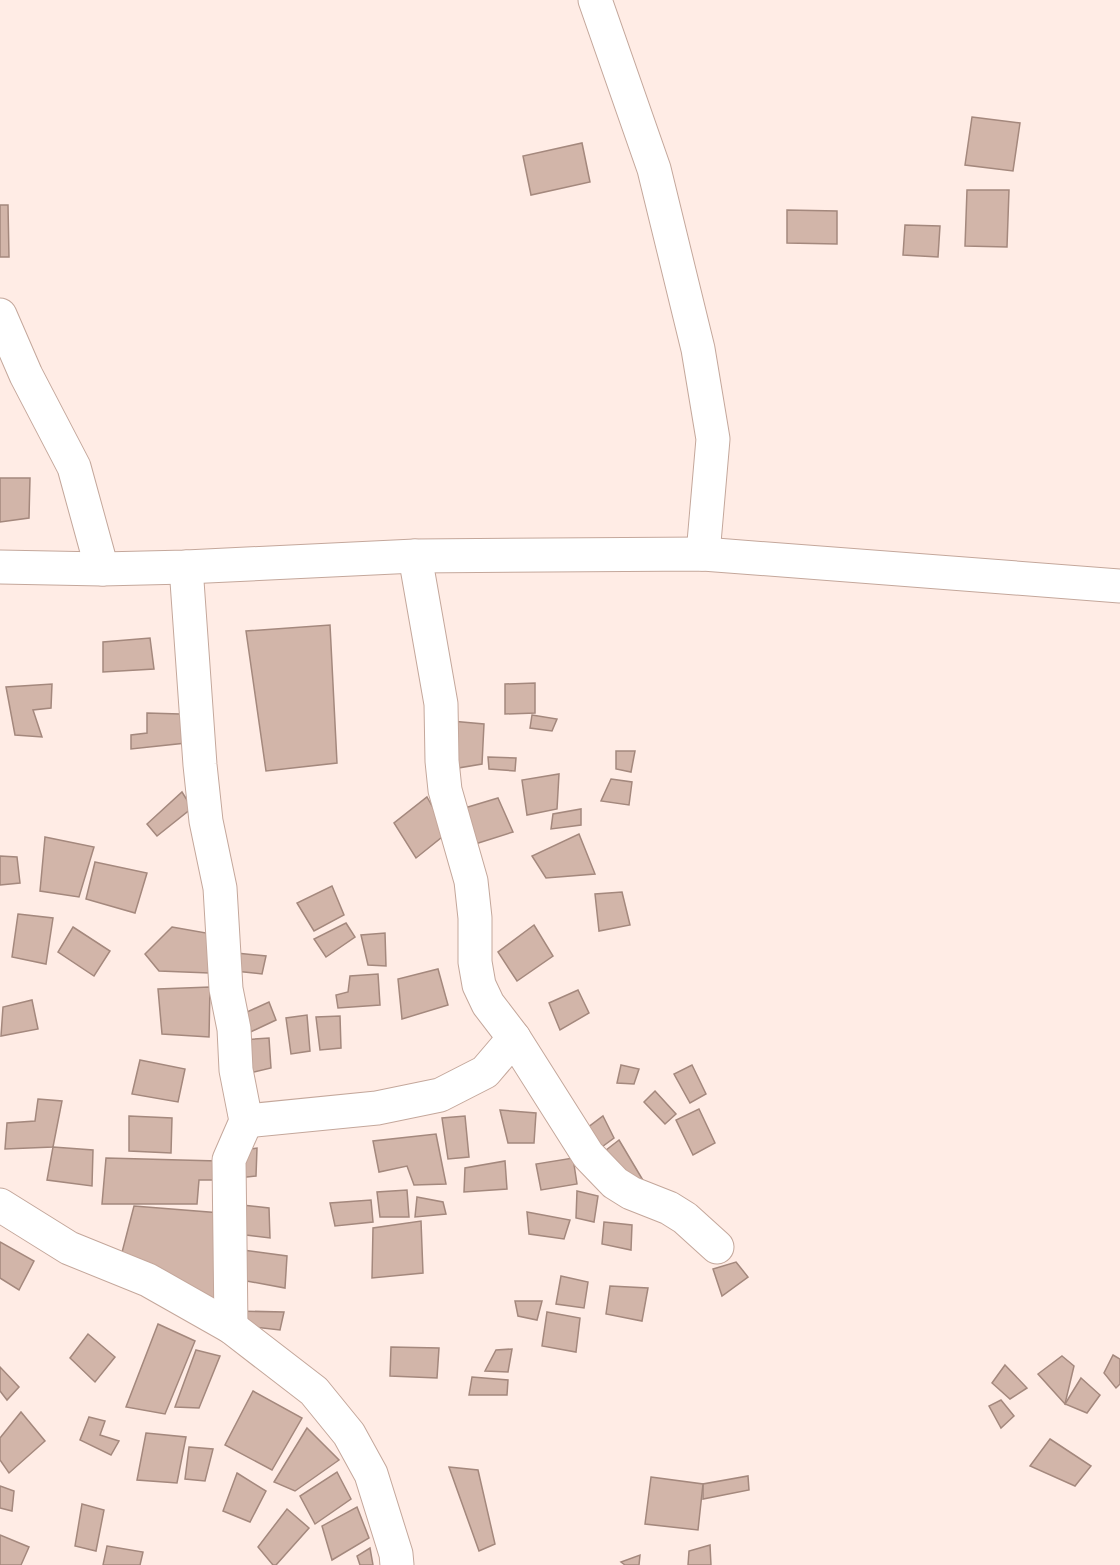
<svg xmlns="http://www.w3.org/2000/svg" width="1120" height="1565" font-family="'Titillium Web',sans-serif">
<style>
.building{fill:#d2b5a9;stroke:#a4887d;stroke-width:1.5}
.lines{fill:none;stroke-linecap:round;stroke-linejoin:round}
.minor-casing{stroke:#c4a79b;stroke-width:35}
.tertiary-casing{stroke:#c4a79b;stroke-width:35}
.minor{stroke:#fff;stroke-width:33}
.tertiary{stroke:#fff;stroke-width:33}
</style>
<rect width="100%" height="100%" fill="#ffece5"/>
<g class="building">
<path d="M 972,117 L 1020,123 L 1013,171 L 965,165 Z"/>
<path d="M 582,143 L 590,182 L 531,195 L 523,156 Z"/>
<path d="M 967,190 L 1009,190 L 1007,247 L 965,246 Z"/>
<path d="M 0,205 L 8,205 L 9,257 L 0,257 Z"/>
<path d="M 787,210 L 837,211 L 837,244 L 787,243 Z"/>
<path d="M 905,225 L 940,226 L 938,257 L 903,255 Z"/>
<path d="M 0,478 L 30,478 L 29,518 L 0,522 Z"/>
<path d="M 330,625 L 337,763 L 266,771 L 246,631 Z"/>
<path d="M 150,638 L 154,669 L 103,672 L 103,642 Z"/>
<path d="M 535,683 L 535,713 L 505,714 L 505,684 Z"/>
<path d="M 52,684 L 51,708 L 33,710 L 42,737 L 15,735 L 6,687 Z"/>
<path d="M 147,713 L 180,714 L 186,743 L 131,749 L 131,735 L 147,733 Z"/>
<path d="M 532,715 L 557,719 L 552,731 L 530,728 Z"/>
<path d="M 451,721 L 484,724 L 482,764 L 452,769 Z"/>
<path d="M 616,751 L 635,751 L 631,772 L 616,769 Z"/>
<path d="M 488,757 L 516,758 L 515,771 L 489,769 Z"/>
<path d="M 559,774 L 557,809 L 527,815 L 522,780 Z"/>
<path d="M 611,779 L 632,782 L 629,805 L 601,801 Z"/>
<path d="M 182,792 L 192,808 L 157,836 L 147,824 Z"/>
<path d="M 427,797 L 447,833 L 416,858 L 394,823 Z"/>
<path d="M 498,798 L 513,832 L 472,845 L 458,810 Z"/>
<path d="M 581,809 L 581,825 L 551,829 L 553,814 Z"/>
<path d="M 579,834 L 595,874 L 546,878 L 532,856 Z"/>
<path d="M 45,837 L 94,847 L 79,897 L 40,891 Z"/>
<path d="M 0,856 L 17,857 L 20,883 L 0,885 Z"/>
<path d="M 95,862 L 147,873 L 135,913 L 86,899 Z"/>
<path d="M 332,886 L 344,915 L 314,931 L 297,903 Z"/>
<path d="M 622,892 L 630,925 L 599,931 L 595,894 Z"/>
<path d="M 18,914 L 53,918 L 46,964 L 12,957 Z"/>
<path d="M 346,923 L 355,937 L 326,957 L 314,939 Z"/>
<path d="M 534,925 L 553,956 L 517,981 L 498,952 Z"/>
<path d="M 73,927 L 110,951 L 94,976 L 58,952 Z"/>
<path d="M 172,927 L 212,934 L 209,973 L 159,971 L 145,954 Z"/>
<path d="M 385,933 L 386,966 L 368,965 L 361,935 Z"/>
<path d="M 236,953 L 266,956 L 262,974 L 235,971 Z"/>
<path d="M 438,969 L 448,1005 L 402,1019 L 398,979 Z"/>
<path d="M 378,974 L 380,1005 L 338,1008 L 336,995 L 348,992 L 350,976 Z"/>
<path d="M 210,987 L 209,1037 L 162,1034 L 158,989 Z"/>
<path d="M 578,990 L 589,1013 L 560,1030 L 549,1003 Z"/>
<path d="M 32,1000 L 38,1029 L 1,1036 L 3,1007 Z"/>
<path d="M 269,1002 L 276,1020 L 244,1035 L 236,1017 Z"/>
<path d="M 307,1015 L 310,1051 L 291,1054 L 286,1018 Z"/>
<path d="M 340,1016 L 341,1048 L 320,1050 L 316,1017 Z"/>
<path d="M 269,1038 L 271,1068 L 246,1074 L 242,1040 Z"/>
<path d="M 140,1060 L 185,1069 L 178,1102 L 132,1094 Z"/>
<path d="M 621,1065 L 639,1069 L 634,1084 L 617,1083 Z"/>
<path d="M 692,1065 L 706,1094 L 690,1103 L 674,1074 Z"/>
<path d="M 655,1091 L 676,1114 L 665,1124 L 644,1102 Z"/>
<path d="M 38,1099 L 62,1101 L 53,1147 L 5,1149 L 7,1123 L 35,1121 Z"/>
<path d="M 699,1109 L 715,1143 L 693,1155 L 676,1120 Z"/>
<path d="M 500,1110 L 536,1113 L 534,1143 L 508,1143 Z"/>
<path d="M 129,1116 L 172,1118 L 171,1153 L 129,1151 Z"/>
<path d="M 465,1116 L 469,1157 L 448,1159 L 442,1118 Z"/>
<path d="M 603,1116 L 614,1138 L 595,1152 L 583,1131 Z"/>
<path d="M 436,1134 L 446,1184 L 414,1185 L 407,1166 L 379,1172 L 373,1141 Z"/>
<path d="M 619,1140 L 647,1187 L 596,1158 Z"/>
<path d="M 53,1147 L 93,1150 L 92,1186 L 47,1180 Z"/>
<path d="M 257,1148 L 256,1176 L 229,1179 L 236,1151 Z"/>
<path d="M 106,1158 L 218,1161 L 218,1180 L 199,1180 L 197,1204 L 102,1204 Z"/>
<path d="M 573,1158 L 577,1184 L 541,1190 L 536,1164 Z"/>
<path d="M 505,1161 L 507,1189 L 464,1192 L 465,1168 Z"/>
<path d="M 407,1190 L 409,1217 L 380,1217 L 377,1192 Z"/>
<path d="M 577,1191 L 598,1196 L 594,1222 L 576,1218 Z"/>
<path d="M 417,1197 L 443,1202 L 446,1214 L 415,1217 Z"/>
<path d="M 371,1200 L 373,1222 L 335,1226 L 330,1203 Z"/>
<path d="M 242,1205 L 269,1208 L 270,1238 L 238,1234 Z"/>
<path d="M 134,1206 L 221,1213 L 222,1308 L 120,1260 Z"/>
<path d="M 527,1212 L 570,1220 L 564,1239 L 529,1234 Z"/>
<path d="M 421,1221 L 423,1273 L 372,1278 L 373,1228 Z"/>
<path d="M 604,1222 L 632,1225 L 631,1250 L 602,1244 Z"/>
<path d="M 0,1242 L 34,1261 L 19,1290 L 0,1278 Z"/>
<path d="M 235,1249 L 287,1256 L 285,1288 L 236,1279 Z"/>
<path d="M 736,1262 L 748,1277 L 722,1296 L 713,1269 Z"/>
<path d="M 561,1276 L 588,1282 L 584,1308 L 556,1304 Z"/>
<path d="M 610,1286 L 648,1288 L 642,1321 L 606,1314 Z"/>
<path d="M 515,1301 L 542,1301 L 537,1320 L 518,1316 Z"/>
<path d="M 236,1311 L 284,1312 L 280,1330 L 238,1325 Z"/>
<path d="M 547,1312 L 580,1318 L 576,1352 L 542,1346 Z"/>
<path d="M 158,1324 L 195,1341 L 165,1414 L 126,1407 Z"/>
<path d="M 88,1334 L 115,1357 L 95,1382 L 70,1358 Z"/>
<path d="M 391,1347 L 439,1348 L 437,1378 L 390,1376 Z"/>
<path d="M 512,1349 L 508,1372 L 485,1371 L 496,1350 Z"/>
<path d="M 196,1350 L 220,1356 L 199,1408 L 175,1407 Z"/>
<path d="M 1113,1355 L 1120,1359 L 1120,1384 L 1116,1388 L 1104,1373 Z"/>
<path d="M 1062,1356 L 1074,1366 L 1065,1404 L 1038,1374 Z"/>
<path d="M 1005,1365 L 1027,1388 L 1010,1399 L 992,1383 Z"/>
<path d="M 0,1367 L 19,1387 L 7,1400 L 0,1391 Z"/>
<path d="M 472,1377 L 508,1380 L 507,1395 L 469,1395 Z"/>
<path d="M 1081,1378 L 1100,1395 L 1087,1413 L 1065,1404 Z"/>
<path d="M 253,1391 L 302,1418 L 272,1470 L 225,1445 Z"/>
<path d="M 1001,1400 L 1014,1416 L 1001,1428 L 989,1406 Z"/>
<path d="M 21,1412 L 45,1441 L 9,1473 L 0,1460 L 0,1438 Z"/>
<path d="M 89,1417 L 105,1421 L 100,1435 L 119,1441 L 111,1455 L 80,1440 Z"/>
<path d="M 307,1428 L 339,1460 L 295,1491 L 274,1482 Z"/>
<path d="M 146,1433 L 186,1437 L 177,1483 L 137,1480 Z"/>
<path d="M 1050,1439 L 1091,1466 L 1075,1486 L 1030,1466 Z"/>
<path d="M 189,1447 L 213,1449 L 205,1481 L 185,1479 Z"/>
<path d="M 449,1467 L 478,1470 L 495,1544 L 479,1551 Z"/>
<path d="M 337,1472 L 351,1499 L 315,1524 L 300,1496 Z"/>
<path d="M 237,1473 L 266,1491 L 250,1522 L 223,1511 Z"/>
<path d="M 748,1476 L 749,1490 L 703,1499 L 703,1484 Z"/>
<path d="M 651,1477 L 703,1484 L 698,1530 L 645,1524 Z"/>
<path d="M 0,1486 L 14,1491 L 12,1511 L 0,1508 Z"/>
<path d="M 82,1504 L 104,1510 L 96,1551 L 75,1546 Z"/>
<path d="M 357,1507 L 369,1538 L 332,1560 L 322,1526 Z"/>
<path d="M 287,1509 L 309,1528 L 276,1565 L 273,1565 L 258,1547 Z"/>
<path d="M 0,1535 L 29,1547 L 21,1565 L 0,1565 Z"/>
<path d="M 710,1545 L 711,1565 L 688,1565 L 689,1551 Z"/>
<path d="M 107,1546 L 143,1552 L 140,1565 L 103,1565 Z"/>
<path d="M 370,1548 L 373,1565 L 360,1565 L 357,1556 Z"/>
<path d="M 640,1555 L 639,1565 L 625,1565 L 621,1562 Z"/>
</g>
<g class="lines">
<g class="minor-casing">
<g id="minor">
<path d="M 595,0 L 654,169 L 698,349 L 713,439 L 703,554"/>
<path d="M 0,315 L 26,375 L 74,467 L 102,569"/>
<path d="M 415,556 L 441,704 L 442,761 L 445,790 L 471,881 L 475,918 L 475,962 L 479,985 L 488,1004 L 514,1038 L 588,1155 L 615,1183 L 631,1193 L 669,1208 L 685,1218 L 717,1247"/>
<path d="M 186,567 L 200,765 L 206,821 L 220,888 L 226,989 L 234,1029 L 236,1070 L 246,1121 L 229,1160 L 231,1327"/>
<path d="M 246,1121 L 377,1108 L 440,1095 L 485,1072 L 514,1038"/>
<path d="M 0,1205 L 69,1248 L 148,1280 L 231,1327 L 314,1391 L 349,1434 L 371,1474 L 396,1554 L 397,1565"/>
</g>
</g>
<g class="tertiary-casing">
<path id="tertiary" d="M 0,567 L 102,569 L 186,567 L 415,556 L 703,554 L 1120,586"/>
</g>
<use href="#minor" class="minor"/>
<use href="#tertiary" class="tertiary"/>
</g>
</svg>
